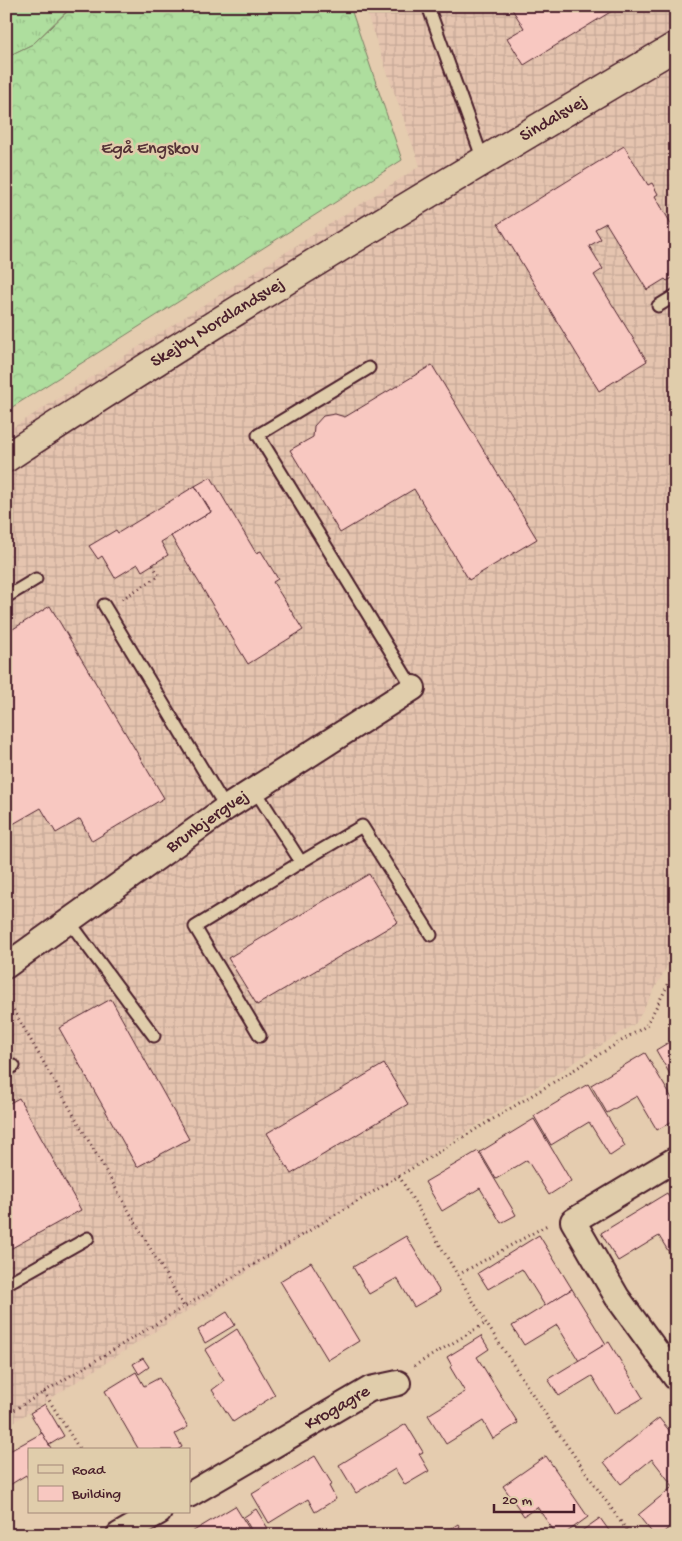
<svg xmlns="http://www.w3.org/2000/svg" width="682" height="1541" font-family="'Gochi Hand',sans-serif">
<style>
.industrial{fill:url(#industrial-grid)}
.grass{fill:url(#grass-tufts);stroke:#7c7e64}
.forest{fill:url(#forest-crowns);stroke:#7c7e64}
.building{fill:#f8c8c1;stroke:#4a1f2b}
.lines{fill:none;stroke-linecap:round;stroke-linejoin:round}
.service-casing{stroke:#4a1f2b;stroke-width:15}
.minor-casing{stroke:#4a1f2b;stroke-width:28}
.tertiary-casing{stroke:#4a1f2b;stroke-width:31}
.path{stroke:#4a1f2b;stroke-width:3;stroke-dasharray:1 4;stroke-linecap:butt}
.service{stroke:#e0cdab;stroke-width:11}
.minor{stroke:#e0cdab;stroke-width:24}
.tertiary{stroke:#e0cdab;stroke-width:28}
.labels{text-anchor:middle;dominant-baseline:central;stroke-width:5;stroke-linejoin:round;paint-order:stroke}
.street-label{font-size:18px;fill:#4a1f2b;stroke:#e0cdab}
.park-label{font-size:18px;fill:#543236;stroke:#e0cdab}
</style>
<defs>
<pattern id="industrial-grid" width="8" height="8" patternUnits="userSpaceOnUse" patternTransform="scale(1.25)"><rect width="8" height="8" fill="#e5c4af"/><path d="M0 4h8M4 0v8" fill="none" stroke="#c6a897"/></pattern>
<pattern id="grass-tufts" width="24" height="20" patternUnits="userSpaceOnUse" patternTransform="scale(1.25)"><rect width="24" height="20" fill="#aede9e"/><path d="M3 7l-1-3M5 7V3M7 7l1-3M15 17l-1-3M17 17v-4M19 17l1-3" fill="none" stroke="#97be88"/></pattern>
<pattern id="forest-crowns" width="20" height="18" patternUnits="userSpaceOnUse" patternTransform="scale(1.25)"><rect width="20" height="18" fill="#aede9e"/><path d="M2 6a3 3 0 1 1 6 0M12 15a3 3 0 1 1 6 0" fill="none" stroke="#97be88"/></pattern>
</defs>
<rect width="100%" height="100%" fill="#e5ccaf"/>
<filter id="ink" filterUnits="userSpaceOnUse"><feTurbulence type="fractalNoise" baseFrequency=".02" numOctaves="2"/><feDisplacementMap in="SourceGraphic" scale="10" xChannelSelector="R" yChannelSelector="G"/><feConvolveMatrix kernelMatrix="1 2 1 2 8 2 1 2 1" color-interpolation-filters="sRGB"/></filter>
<g filter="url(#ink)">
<path class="industrial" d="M 364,6 L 676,6 L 676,950 L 636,1023 L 6,1427 L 6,432 L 420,166 Z"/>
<path class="grass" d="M 6,6 L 69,6 L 69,9 L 33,44 L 6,57 Z"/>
<path class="forest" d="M 69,6 L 350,6 L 402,160 L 6,411 L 6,57 L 33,44 L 69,10 Z"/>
<g class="building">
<path d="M 510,6 L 620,6 L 524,65 L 507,38 L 524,28 Z"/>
<path d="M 624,146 L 648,185 L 652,183 L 658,194 L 655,196 L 673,227 L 676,225 L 676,276 L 667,281 L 665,279 L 647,290 L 606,223 L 595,229 L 601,239 L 589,246 L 603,269 L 594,275 L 647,361 L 599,391 L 498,224 Z"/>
<path d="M 432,365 L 537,539 L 469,580 L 414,489 L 340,533 L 290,450 L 313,437 L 314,426 L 323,416 L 335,414 L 345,417 Z"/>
<path d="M 211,477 L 256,553 L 261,551 L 278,579 L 273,582 L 303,630 L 248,664 L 171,536 L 211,512 L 195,486 Z"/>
<path d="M 195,486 L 211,512 L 161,542 L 168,555 L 142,571 L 138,564 L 115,578 L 102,556 L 98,559 L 89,546 L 116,530 L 118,533 Z"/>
<path d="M 50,606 L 164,798 L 92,841 L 80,819 L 56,833 L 41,808 L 6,828 L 6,620 L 13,629 Z"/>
<path d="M 369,874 L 398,922 L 257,1005 L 228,958 Z"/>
<path d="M 111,999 L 189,1139 L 137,1167 L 59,1028 Z"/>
<path d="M 676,1038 L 676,1073 L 671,1076 L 656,1050 Z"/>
<path d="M 645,1053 L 676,1105 L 676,1119 L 657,1130 L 637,1096 L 607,1113 L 591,1085 Z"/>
<path d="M 384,1064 L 408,1104 L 291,1174 L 267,1133 Z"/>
<path d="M 588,1084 L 625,1146 L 610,1156 L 589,1122 L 551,1145 L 534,1116 Z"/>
<path d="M 19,1098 L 81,1210 L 10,1249 L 6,1242 L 6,1105 Z"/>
<path d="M 534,1119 L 571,1181 L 549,1195 L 527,1160 L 496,1179 L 480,1152 Z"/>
<path d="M 478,1151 L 516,1215 L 501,1223 L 480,1188 L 442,1211 L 425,1182 Z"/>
<path d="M 667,1193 L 676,1208 L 676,1264 L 659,1236 L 618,1261 L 601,1233 Z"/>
<path d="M 539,1235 L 572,1289 L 545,1306 L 522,1269 L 488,1289 L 478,1273 Z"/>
<path d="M 406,1236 L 440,1292 L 414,1307 L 397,1278 L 369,1294 L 353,1267 Z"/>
<path d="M 311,1262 L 359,1341 L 328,1360 L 280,1281 Z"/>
<path d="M 572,1289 L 606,1344 L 579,1361 L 557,1325 L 524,1345 L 512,1326 Z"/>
<path d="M 227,1312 L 235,1325 L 205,1343 L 198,1330 Z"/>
<path d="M 237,1329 L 275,1395 L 233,1422 L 212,1390 L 224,1381 L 205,1350 Z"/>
<path d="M 481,1336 L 489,1349 L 477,1357 L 518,1423 L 493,1439 L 483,1421 L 446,1444 L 428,1415 L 465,1392 L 450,1367 L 452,1366 L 447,1357 Z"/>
<path d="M 609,1342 L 643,1398 L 615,1414 L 592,1376 L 559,1396 L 548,1379 Z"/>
<path d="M 143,1358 L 149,1367 L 139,1374 L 133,1364 Z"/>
<path d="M 136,1372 L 144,1386 L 159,1378 L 188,1427 L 175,1434 L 182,1447 L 177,1450 L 139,1450 L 105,1391 Z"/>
<path d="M 45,1404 L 64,1436 L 49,1445 L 30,1413 Z"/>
<path d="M 659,1418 L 676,1439 L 676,1484 L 673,1486 L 652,1459 L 621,1484 L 604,1462 Z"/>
<path d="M 406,1424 L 423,1452 L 419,1454 L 429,1471 L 405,1485 L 395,1469 L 356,1493 L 339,1465 Z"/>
<path d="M 42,1433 L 52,1450 L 29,1450 L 29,1480 L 26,1475 L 8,1486 L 6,1453 Z"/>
<path d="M 315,1456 L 332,1484 L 329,1486 L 336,1499 L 315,1512 L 308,1499 L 269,1523 L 252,1494 Z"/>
<path d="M 546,1456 L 588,1517 L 563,1535 L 557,1535 L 537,1507 L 524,1516 L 503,1486 Z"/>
<path d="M 676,1484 L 676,1522 L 660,1535 L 654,1535 L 638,1515 Z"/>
<path d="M 235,1506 L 253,1535 L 187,1535 Z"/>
<path d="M 256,1509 L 272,1535 L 254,1535 L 244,1517 Z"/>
<path d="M 600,1518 L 610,1532 L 606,1535 L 576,1535 Z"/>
<path d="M 458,1524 L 464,1535 L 441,1535 Z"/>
</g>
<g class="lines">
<g class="service-casing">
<g id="service">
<path d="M 428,6 L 483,160"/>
<path d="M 658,306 L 676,295"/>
<path d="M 369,368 L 258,435 L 413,688"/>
<path d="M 6,597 L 36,579"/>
<path d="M 104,605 L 226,808"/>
<path d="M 255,790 L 301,862 L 195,927 L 260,1036"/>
<path d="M 301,862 L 362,826 L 431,935"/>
<path d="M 69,921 L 154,1036"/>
<path d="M 6,1070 L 14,1066"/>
<path d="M 6,1284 L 88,1238"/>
</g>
</g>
<g class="minor-casing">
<g id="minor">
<path id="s1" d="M 6,966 L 226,808 L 413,688"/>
<path d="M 676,1159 L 573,1221 L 617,1297 L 676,1378"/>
<path id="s2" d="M 189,1495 L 370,1389 L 398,1383"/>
<path d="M 119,1535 L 159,1512"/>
</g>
</g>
<g class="tertiary-casing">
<g id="tertiary">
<path id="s3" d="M 6,458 C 225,314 450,180 676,46"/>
</g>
</g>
<g class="path">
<path d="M 122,599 L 159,576 L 153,565"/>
<path d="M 6,997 L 184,1307"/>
<path d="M 399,1176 L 486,1323 L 552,1424 L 630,1535"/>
<path d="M 458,1275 L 549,1224"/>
<path d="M 414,1366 L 486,1323"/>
<path d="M 44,1392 L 80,1450"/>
<path d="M 6,1415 L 646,1026 L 676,970"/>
</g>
<use href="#service" class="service"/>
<use href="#minor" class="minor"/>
<use href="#tertiary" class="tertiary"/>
</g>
</g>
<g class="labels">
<g class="street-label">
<text stroke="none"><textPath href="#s3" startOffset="644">Sindalsvej</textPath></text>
<text stroke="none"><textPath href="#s3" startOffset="251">Skejby Nordlandsvej</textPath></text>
<text stroke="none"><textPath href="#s1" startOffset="248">Brunbjergvej</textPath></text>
<text stroke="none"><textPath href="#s2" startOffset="172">Krogagre</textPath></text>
</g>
<g class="park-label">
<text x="150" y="149">Egå Engskov</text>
</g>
</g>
<rect width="682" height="1541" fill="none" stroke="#e0cdab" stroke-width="25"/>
<rect x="12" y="12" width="657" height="1516" fill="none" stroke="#4a1f2b" stroke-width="2" filter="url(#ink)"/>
<rect x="28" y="1448" width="162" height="65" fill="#e0cdab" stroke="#a48778"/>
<rect x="38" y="1465" width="25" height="8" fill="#e0cdab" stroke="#a48778"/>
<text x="72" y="1474" font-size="15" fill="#4a1f2b">Road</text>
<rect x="38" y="1486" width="25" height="15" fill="#f8c8c1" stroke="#a48778"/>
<text x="72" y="1498" font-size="15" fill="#4a1f2b">Building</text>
<path d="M494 1504v8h80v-8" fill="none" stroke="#4a1f2b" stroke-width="2.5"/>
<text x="502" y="1504" font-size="15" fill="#4a1f2b" stroke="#e0cdab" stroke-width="4" paint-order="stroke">20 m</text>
</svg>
